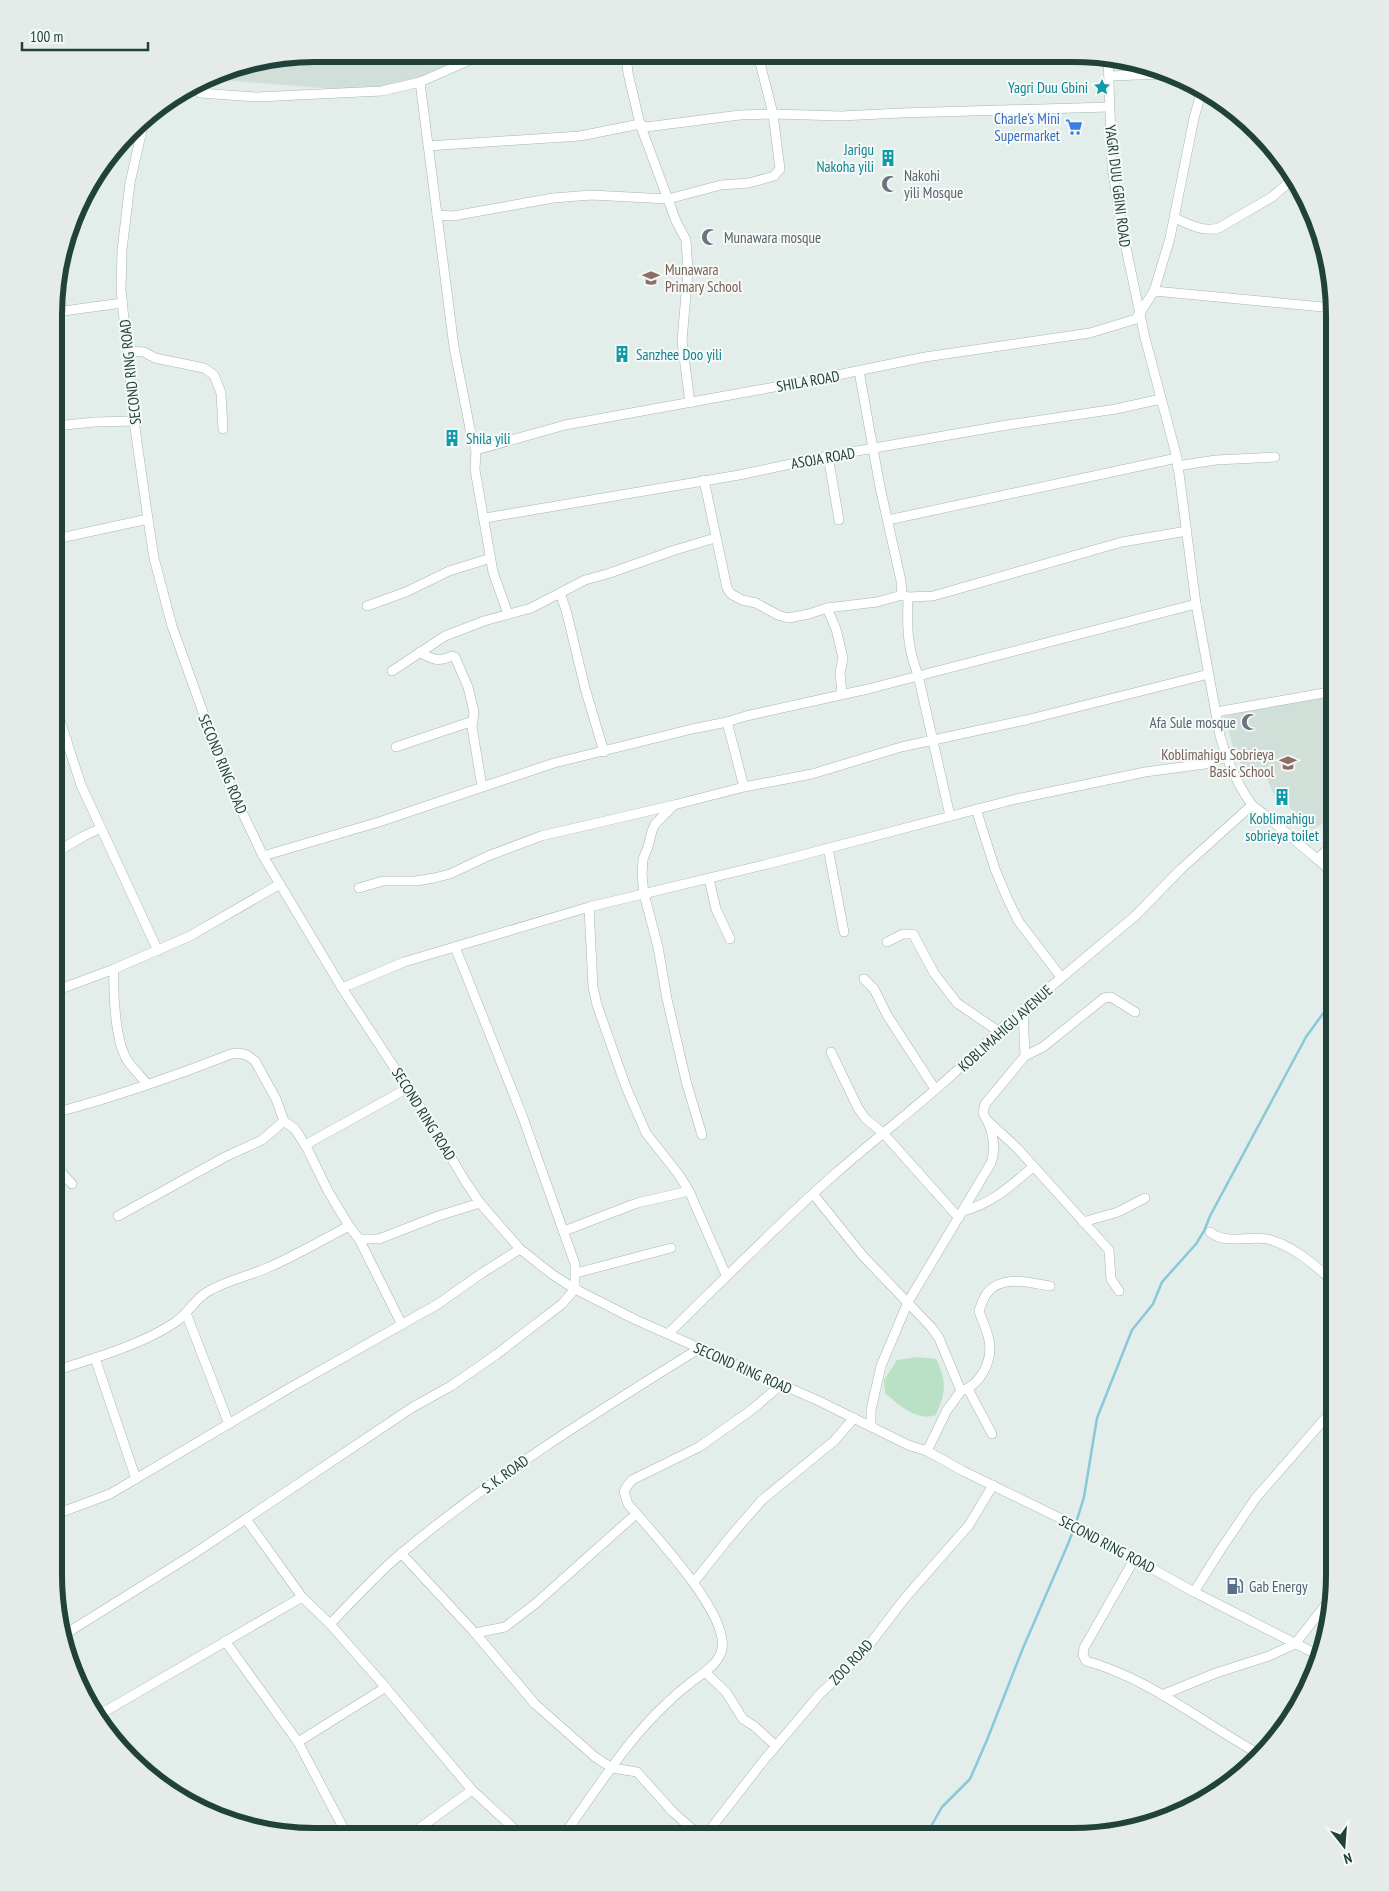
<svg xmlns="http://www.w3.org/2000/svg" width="1389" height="1891" font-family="'PT Sans Narrow',sans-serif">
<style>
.built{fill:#d1dfd9}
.green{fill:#bae1c6}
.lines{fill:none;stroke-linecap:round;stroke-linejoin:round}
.stream{stroke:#87c9d8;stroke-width:2.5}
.minor-casing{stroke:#a5b7b2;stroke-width:10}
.minor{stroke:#fff;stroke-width:9}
.labels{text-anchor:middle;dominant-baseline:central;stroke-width:4;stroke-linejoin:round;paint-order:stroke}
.culture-label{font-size:15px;fill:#0d838f;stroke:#f5faf8;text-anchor:end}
.shop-label{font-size:15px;fill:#366cbe;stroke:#f5faf8;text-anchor:end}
.worship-label{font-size:15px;fill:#5b616d;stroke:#f5faf8;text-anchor:start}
.street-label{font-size:15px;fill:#21423a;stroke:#f5faf8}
.education-label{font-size:15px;fill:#785e54;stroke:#f5faf8;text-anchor:start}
.service-label{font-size:15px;fill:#4e5e75;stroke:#f5faf8;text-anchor:start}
.rim{fill:none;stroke:#21423a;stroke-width:6}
</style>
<rect width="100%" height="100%" fill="#e3eeea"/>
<g class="built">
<path d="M 315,54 L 495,54 L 394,94 L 211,79 L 231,68 Z"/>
<path d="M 1335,694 L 1335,818 L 1312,829 L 1285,803 L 1278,803 L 1265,775 L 1249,779 L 1234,751 L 1227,724 L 1223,717 L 1271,705 Z"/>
</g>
<path class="green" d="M 917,1357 L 936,1359 C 947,1381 946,1393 936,1415 C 917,1422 899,1405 885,1393 L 884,1380 L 897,1360 Z"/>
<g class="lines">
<g class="stream">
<path d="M 1076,1523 L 1084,1497 L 1097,1418 L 1132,1330 L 1153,1304 L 1162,1282 L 1196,1244 L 1204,1231 L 1210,1216 L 1306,1037 L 1335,997"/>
<path d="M 925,1837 L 942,1807 L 970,1779 L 987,1740 L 1023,1648 L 1068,1544 L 1074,1528"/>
</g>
<g class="minor-casing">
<g id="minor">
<path d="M 626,55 L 628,73 L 640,124 L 676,221 L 686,240 L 688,270 L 682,341 L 690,403"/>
<path d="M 1108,56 L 1112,166 L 1121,224 L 1145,338 L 1177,458 L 1196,604 L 1220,736 C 1227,761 1237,784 1252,805"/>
<path d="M 1109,76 L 1166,74 L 1191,84"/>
<path d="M 420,82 L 454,347 L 470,429 L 476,450 L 475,470 L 493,572 L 508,614"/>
<path d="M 200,93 L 257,97 L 382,91 L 420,82 L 484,54"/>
<path d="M 145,117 L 130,183 L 122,250 L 121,289 L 134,421 L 148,519 L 154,558 L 172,626 L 228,782 L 263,856 L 342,988 L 432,1125 L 465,1181 L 480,1203 L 520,1249 L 553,1275 L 575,1289 L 636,1320 L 821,1402 L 908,1445 L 927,1451 L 963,1471 L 1078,1527 L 1194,1592 L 1322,1657"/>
<path d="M 129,136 L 139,137"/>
<path d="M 428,146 L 580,136 L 640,124 L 646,127 L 740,115 L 773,114 L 841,116 L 901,113 L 1109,107"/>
<path d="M 437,215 L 453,216 L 553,198 L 591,195 L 668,199 L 721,185 L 749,183 L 774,176 L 780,169 L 773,114 L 758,55"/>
<path d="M 1175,218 C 1190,225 1202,232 1219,228 L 1272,197 L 1294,178"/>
<path d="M 1154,291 L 1334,308"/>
<path d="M 56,312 L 122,303"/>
<path d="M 128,351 L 144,352 L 155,358 L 204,368 L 214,375 L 221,393 L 223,429"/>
<path d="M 859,371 L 880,487 L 901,581 L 902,595"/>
<path d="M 56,426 L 94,422 L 134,421"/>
<path d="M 476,450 L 565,425 L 813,380 L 925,357 L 1090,333 L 1136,319 L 1154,291 L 1170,238 L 1194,118 L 1202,90"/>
<path d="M 828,456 L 839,520"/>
<path d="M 1177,466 L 1216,460 L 1275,457"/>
<path d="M 704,480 L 727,588 L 731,594 L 742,600 L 756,603 L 778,615 L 788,618 L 809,614 L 827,608 L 877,602 L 902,595 L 908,597 L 933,596 L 1122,542 L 1187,531"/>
<path d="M 485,518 L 739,475 L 828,456 L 1007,425 L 1116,409 L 1161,399"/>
<path d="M 888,520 L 1177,458"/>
<path d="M 56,539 L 148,519"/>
<path d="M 560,593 L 585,580 L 610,573 L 675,550 L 715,538"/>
<path d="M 908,597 C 907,628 907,646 918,675 L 950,816"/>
<path d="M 367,606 L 406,592 L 449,571 L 491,558"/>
<path d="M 827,608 L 836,629 L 843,658 L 840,673 L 842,694"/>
<path d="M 420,652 C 432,660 439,662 452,656 L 455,657 L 468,687 L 474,712 L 472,727 L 482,787"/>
<path d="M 392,671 L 445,636 L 484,621 L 531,608 L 560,593 L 566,610 L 585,688 L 604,752"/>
<path d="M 55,705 L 81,785 L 158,951"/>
<path d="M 1216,712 L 1335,691"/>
<path d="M 727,722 L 744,787"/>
<path d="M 55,745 L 67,740"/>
<path d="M 396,747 L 473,721"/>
<path d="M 674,805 L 655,824 L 652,831 L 648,847 L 643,859 L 642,875 L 644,894 L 658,947 L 667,999 L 686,1081 L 702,1135"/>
<path d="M 976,809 L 995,869 L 1008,900 L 1019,922 L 1061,977"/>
<path d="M 828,848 L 844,932"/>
<path d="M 55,853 L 84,836 L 101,828"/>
<path d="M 263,856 L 379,822 L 554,763 L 692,729 L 727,722 L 746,716 L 868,689 L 1196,604"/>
<path d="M 1317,859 L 1335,875"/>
<path d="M 709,879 L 716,909 L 730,939"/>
<path d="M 359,888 L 383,881 L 416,881 L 434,878 L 450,874 L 488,856 L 541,836 L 674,805 L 744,787 L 812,774 L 901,747 L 1026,720 L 1209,674"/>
<path d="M 589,907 L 593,987 L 597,1005 L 626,1087 L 646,1133 L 679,1175 L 689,1191 L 726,1275"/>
<path d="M 887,942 L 903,934 L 913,934 L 934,973 L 957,1003 L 998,1031"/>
<path d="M 114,969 C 113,993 115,1040 127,1060 C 133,1069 141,1076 147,1084"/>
<path d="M 864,979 L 874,989 L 887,1015 L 935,1089"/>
<path d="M 342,988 L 404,962 L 589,907 L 768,864 L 1016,799 L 1145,772 L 1205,764 L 1226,757"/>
<path d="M 55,991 L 114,969 L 190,936 L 280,884"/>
<path d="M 1023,1011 L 1025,1056"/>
<path d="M 831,1052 L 858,1108 L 865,1118 L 884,1134 L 959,1218"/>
<path d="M 55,1113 C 114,1097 173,1077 231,1054 L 238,1053 L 247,1055 L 255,1061 L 276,1099 L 284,1121 L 295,1129 L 307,1148 L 328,1191 L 349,1226"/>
<path d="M 989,1122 L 1017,1148 L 1109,1250 L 1111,1279 L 1119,1291"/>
<path d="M 305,1145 L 408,1088"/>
<path d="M 54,1168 L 59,1170 L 72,1184"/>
<path d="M 814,1195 L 863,1256 L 931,1327 L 939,1338 L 961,1391 L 947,1410 L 927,1451"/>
<path d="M 963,1211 C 992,1204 1010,1186 1033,1167"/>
<path d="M 118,1216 L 225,1157 L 262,1140 L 284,1121"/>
<path d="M 1083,1222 L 1118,1212 L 1145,1198"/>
<path d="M 564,1231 L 637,1203 L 689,1191"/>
<path d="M 1210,1232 C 1227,1246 1252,1234 1271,1240 C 1297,1248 1315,1266 1335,1283"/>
<path d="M 359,1239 L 402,1325"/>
<path d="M 576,1273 L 671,1248"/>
<path d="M 186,1313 L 229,1424"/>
<path d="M 669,1333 C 724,1279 778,1224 836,1173 C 890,1126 948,1083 998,1031 L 1135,916 L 1181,869 L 1252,805 L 1265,815 L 1317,859 L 1335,843"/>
<path d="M 95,1358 L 136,1479"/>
<path d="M 54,1371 C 92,1359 141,1345 174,1323 C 187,1315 194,1300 207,1292 C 225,1281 248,1276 267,1268 C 295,1256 322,1240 349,1226 L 359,1239 L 379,1239 L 438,1216 L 480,1203"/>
<path d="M 968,1389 L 992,1434"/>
<path d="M 961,1391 C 981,1385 993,1360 989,1340 C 987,1330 982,1320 979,1311 C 981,1305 984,1297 987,1293 C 1003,1274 1029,1283 1050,1286"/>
<path d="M 871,1426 L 871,1410 L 881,1366 L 908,1302 L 991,1163 C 997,1146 992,1128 983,1113 L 985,1104 L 1025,1056 L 1043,1047 L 1104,998 L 1111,997 L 1135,1012"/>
<path d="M 54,1515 L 110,1494 L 286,1390 L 438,1304 L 482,1273 L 520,1249"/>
<path d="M 246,1519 L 302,1597 L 330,1624 L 381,1682 L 472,1790 L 522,1836"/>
<path d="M 401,1553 L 475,1633 L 535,1704 L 595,1757 L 612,1768 L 637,1772 L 673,1812 L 700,1836"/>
<path d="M 1135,1558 L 1084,1648 L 1083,1655 L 1086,1661 C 1149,1678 1204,1724 1261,1755"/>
<path d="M 694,1582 L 729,1538 L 762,1500 L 834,1441 L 854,1418"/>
<path d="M 1194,1592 L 1221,1549 L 1255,1499 L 1335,1407"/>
<path d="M 330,1624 C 354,1600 376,1574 403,1552 C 495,1475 597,1412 700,1348"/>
<path d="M 475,1633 L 505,1627 L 535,1604 L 636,1514"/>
<path d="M 62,1636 L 192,1555 L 413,1407 L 451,1386 L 497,1354 L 562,1304 L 575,1289 L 575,1264 L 522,1115 L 455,947"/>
<path d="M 225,1641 L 298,1742 L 347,1835"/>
<path d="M 705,1672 L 726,1692 L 743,1719 L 754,1726 L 776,1746"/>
<path d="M 1162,1695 L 1216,1673 L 1269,1656 L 1295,1644 L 1334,1594"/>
<path d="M 97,1716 L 302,1597"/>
<path d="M 298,1742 L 386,1687"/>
<path d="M 410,1835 L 472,1790"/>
<path d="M 563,1836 C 595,1792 626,1741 666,1704 C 673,1697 681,1690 689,1684 C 701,1674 718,1666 722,1649 C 729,1613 651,1531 628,1504 L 624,1492 L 627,1486 L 632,1480 L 699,1447 L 750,1411 L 781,1385"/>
<path d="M 705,1836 L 764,1760 L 820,1694 L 863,1653 L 905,1598 L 969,1525 L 993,1485"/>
</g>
</g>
<use href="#minor" class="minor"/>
</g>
<defs>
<g id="sight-bare" transform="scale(1.35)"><path d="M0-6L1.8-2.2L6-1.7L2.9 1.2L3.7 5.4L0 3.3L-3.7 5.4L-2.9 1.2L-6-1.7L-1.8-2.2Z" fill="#0f9aa8" stroke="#f5faf8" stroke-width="2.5" paint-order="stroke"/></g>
<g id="supermarket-bare" transform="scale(1.35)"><path d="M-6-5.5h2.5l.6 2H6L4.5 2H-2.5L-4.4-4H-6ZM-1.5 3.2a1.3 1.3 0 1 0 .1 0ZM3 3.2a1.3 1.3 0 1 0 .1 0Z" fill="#3f7fe0" stroke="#f5faf8" stroke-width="2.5" paint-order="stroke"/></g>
<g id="building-bare" transform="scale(1.35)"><path d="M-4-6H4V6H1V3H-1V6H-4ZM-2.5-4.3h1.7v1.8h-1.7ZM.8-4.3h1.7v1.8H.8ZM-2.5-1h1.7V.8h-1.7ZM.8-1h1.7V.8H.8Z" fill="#0f9aa8" stroke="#f5faf8" stroke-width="2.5" paint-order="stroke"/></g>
<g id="mosque-bare" transform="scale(1.35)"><path d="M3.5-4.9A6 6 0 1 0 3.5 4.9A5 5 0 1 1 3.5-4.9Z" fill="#6b7280" stroke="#f5faf8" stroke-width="2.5" paint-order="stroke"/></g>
<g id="school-bare" transform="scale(1.35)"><path d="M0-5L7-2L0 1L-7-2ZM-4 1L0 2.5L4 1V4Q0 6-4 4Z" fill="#8d6e63" stroke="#f5faf8" stroke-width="2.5" paint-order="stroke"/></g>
<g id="fuel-bare" transform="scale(1.35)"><path d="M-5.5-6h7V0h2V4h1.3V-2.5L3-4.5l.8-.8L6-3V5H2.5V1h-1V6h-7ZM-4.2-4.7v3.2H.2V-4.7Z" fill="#5c6f8a" stroke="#f5faf8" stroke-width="2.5" paint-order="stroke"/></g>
</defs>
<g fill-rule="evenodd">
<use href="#sight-bare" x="1102" y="87"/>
<use href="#supermarket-bare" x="1074" y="127"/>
<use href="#building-bare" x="888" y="158"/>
<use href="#mosque-bare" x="890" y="184"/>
<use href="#mosque-bare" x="710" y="237"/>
<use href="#school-bare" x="651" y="278"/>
<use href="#building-bare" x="622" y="354"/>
<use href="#building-bare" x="452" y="438"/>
<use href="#mosque-bare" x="1250" y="722"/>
<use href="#school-bare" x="1288" y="763"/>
<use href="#building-bare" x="1282" y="797"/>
<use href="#fuel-bare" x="1235" y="1586"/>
</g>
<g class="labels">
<g class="culture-label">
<text x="1088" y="87">Yagri Duu Gbini</text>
<text x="874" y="149">Jarigu<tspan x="874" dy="17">Nakoha yili</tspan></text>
<text x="636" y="354" text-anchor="start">Sanzhee Doo yili</text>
<text x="466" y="438" text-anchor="start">Shila yili</text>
<text x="1282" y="818" text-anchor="middle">Koblimahigu<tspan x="1282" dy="17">sobrieya toilet</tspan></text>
</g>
<g class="shop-label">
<text x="1060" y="118">Charle's Mini<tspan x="1060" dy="17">Supermarket</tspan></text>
</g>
<g class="worship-label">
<text x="904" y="175">Nakohi<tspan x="904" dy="17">yili Mosque</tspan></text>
<text x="724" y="237">Munawara mosque</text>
<text x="1236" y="722" text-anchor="end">Afa Sule mosque</text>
</g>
<g class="street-label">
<text transform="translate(1118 186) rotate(83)">YAGRI DUU GBINI ROAD</text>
<text transform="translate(130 372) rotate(-96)">SECOND RING ROAD</text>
<text transform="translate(808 381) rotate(-10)">SHILA ROAD</text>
<text transform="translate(823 458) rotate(-10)">ASOJA ROAD</text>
<text transform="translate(223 764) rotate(68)">SECOND RING ROAD</text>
<text transform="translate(1005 1028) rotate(-42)">KOBLIMAHIGU AVENUE</text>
<text transform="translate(424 1114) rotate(58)">SECOND RING ROAD</text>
<text transform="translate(743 1368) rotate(24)">SECOND RING ROAD</text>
<text transform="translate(505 1474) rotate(-36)">S. K. ROAD</text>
<text transform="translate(1107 1544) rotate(28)">SECOND RING ROAD</text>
<text transform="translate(851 1662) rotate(-47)">ZOO ROAD</text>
</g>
<g class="education-label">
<text x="665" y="269">Munawara<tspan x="665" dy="17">Primary School</tspan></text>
<text x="1274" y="754" text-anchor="end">Koblimahigu Sobrieya<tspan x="1274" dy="17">Basic School</tspan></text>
</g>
<g class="service-label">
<text x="1249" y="1586">Gab Energy</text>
</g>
</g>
<path d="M0 0H1389V1891H0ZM315 62H1073A253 253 0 0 1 1326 315V1575A253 253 0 0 1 1073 1828H315A253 253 0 0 1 62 1575V315A253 253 0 0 1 315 62Z" fill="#e4ebe9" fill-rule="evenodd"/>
<path class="rim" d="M315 62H1073A253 253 0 0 1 1326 315V1575A253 253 0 0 1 1073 1828H315A253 253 0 0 1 62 1575V315A253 253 0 0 1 315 62Z"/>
<g transform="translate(1344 1846) rotate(163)" stroke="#f5faf8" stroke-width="4" paint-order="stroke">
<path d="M0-4L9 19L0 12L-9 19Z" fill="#21423a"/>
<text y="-8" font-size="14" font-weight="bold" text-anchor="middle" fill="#21423a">N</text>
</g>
<path d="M22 42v8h126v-8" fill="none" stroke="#21423a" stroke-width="2.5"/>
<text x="30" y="42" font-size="15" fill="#21423a" stroke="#f5faf8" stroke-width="4" paint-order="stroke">100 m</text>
</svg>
